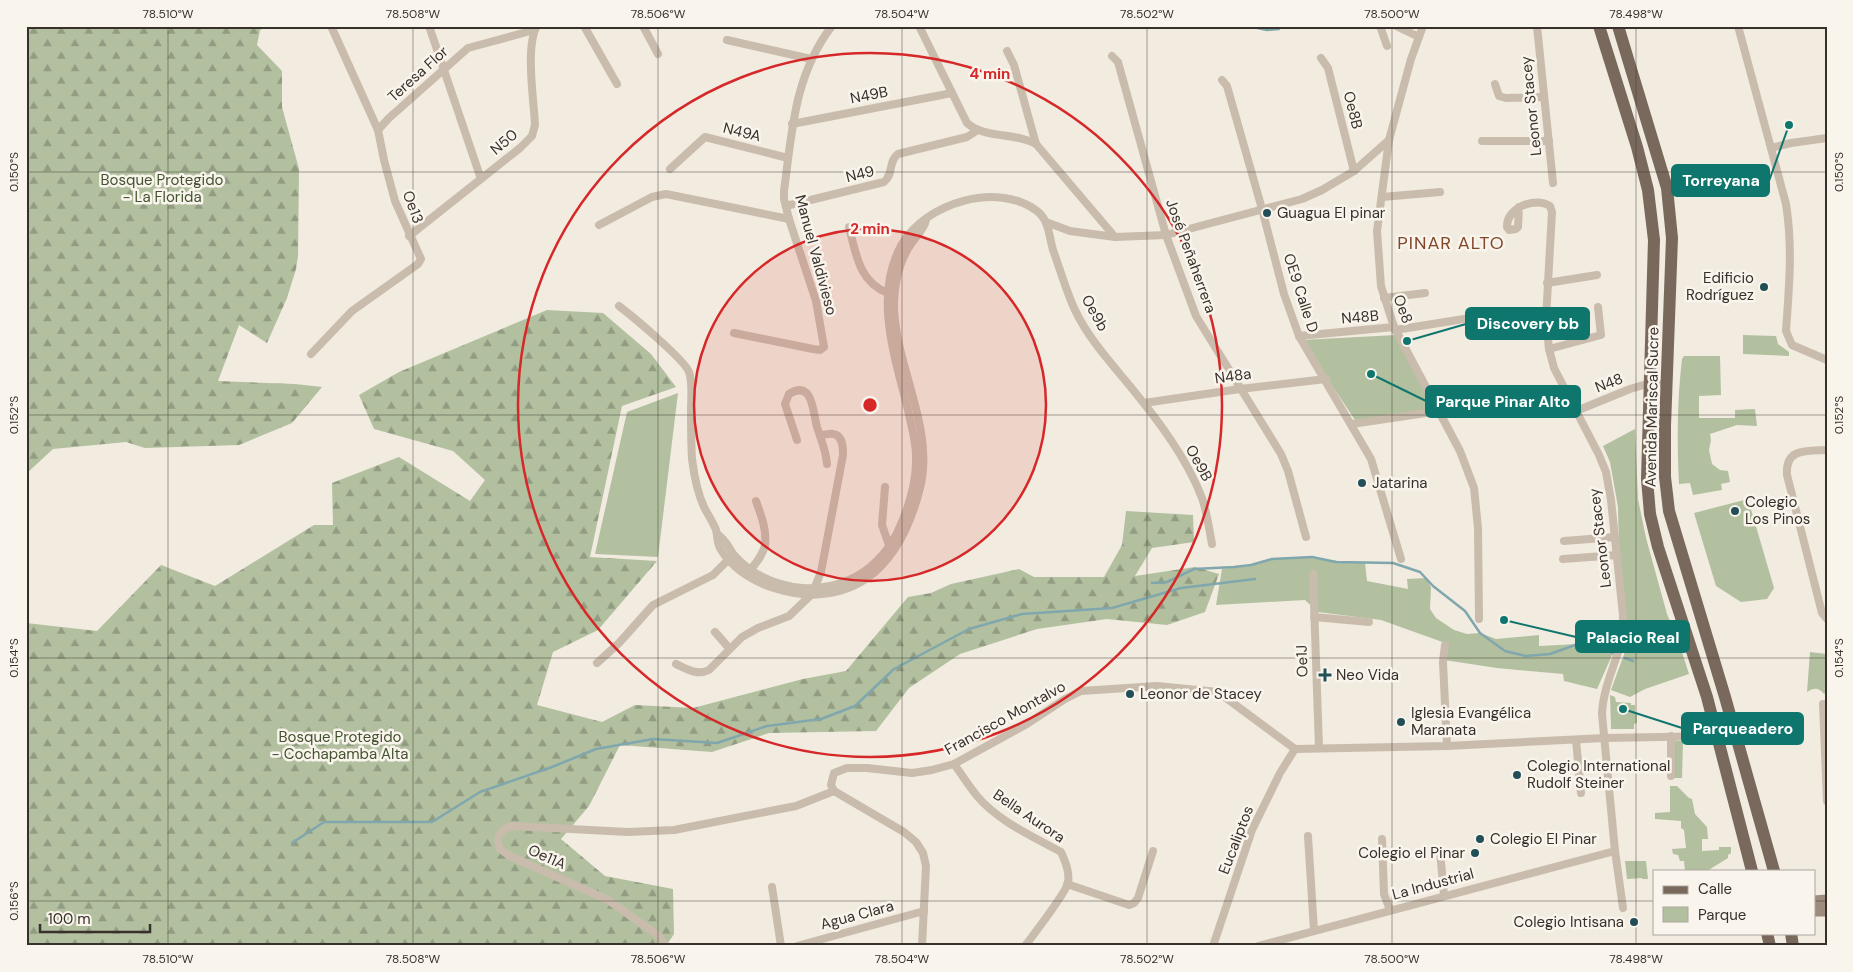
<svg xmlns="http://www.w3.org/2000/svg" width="1853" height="972" font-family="'DM Sans',sans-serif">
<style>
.forest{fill:url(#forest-firs)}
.park{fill:#b2c0a0}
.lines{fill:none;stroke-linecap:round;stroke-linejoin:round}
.stream{stroke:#80a7ad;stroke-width:2.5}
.street{stroke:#c9bcac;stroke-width:8}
.secondary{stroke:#9d8c7d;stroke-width:11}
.primary{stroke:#79695d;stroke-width:12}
.ticks{fill:none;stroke:#38302b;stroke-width:1;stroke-opacity:0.45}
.ring{fill:none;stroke:#d62828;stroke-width:2.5}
.poi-dot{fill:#224e57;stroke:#f9f4ec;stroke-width:2}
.labels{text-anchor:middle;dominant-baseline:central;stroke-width:5;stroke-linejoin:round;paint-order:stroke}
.street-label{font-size:15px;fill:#38302b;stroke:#f9f4ec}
.park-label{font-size:15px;fill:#445430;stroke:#f9f4ec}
.poi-label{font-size:15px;fill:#38302b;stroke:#f9f4ec;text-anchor:start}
.quarter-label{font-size:18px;letter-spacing:1px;fill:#824729;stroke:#f9f4ec}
.centre{fill:#d62828;stroke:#f9f4ec;stroke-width:2.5}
.ring-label{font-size:15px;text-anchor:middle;font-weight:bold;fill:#d62828;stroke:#f9f4ec;stroke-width:5;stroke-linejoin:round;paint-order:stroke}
.leader{fill:none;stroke:#0f766e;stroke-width:2}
.callout-dot{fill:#0f766e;stroke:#f9f4ec;stroke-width:2}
.callout{fill:#0f766e;stroke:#0f766e;stroke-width:2}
.callout-label{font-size:16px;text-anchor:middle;font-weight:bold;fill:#fff}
.neatline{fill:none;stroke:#38302b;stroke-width:2}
.ticks-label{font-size:12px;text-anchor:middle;fill:#38302b}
</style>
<defs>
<pattern id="forest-firs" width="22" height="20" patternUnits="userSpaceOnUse" patternTransform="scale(1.25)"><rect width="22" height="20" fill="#b2c0a0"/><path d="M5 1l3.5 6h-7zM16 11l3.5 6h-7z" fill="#929c83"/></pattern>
</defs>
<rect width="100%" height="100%" fill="#f2ebe0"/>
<g class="forest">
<path d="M 26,26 L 268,26 L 260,30 L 257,45 L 282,71 L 282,107 L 299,169 L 298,256 L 296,269 L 287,298 L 267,343 L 239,325 L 218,381 L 295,384 L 322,387 L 292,423 L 239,445 L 145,448 L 126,442 L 53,449 L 26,474 Z"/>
<path d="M 547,310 L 603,313 L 651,354 L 676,387 L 622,406 L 590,557 L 657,561 L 598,630 L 553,652 L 537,705 L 602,722 L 635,705 L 693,708 L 803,679 L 846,671 L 908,597 L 931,593 L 951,584 L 1019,569 L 1034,577 L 1104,577 L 1122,545 L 1126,511 L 1193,515 L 1194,542 L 1152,548 L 1135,576 L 1195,567 L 1219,574 L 1205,612 L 1167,625 L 1107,619 L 1037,629 L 960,654 L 909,688 L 876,731 L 769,733 L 712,752 L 620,745 L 589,806 L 561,839 L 605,876 L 673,889 L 674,934 L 666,946 L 26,946 L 26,623 L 97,631 L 161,565 L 215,586 L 314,525 L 333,525 L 332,483 L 399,457 L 470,501 L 485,480 L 453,451 L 374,429 L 359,395 L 399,372 Z"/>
</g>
<g class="park">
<path d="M 1396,335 L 1435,409 L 1355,420 L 1302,340 Z"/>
<path d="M 1743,335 L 1776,336 L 1778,344 L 1789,352 L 1789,356 L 1743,354 Z"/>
<path d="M 1684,356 L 1720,356 L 1721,395 L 1699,396 L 1699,418 L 1735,418 L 1735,410 L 1755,409 L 1757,426 L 1737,425 L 1710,434 L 1711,440 L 1709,450 L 1712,464 L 1720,470 L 1728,471 L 1730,482 L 1721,484 L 1722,490 L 1693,495 L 1690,483 L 1679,484 C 1677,442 1677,401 1682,359 Z"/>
<path d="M 678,393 L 658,557 L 595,554 L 627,412 Z"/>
<path d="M 1635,429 L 1638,499 L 1646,538 L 1667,614 L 1680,646 L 1689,674 L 1645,689 L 1630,697 L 1611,690 L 1630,638 L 1621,642 L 1618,507 L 1610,462 L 1603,446 Z"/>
<path d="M 1748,499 L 1774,588 L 1767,599 L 1741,602 L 1716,586 L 1694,513 Z"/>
<path d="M 1289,557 C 1314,557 1339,562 1365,563 L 1367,581 L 1408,589 L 1407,579 L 1426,578 L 1431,587 L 1430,609 L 1436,618 L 1454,630 L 1467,634 L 1480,633 L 1496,639 L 1539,635 L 1539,646 L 1578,644 L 1601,645 L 1613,653 L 1597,689 L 1564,681 L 1563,674 L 1497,668 L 1444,660 L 1448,644 L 1381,620 L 1318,612 L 1305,600 L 1216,605 L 1222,569 L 1251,565 L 1272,559 Z"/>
<path d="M 1810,652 L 1827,654 L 1827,692 L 1824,694 C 1818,687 1814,688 1807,692 Z"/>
<path d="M 1610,695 L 1615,697 L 1616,702 L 1631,703 L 1631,705 L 1635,705 L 1635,713 L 1637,715 L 1637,723 L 1634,724 L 1634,729 L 1611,729 Z"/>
<path d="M 1674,741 L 1683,741 L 1682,778 L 1674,778 Z"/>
<path d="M 1670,786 L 1677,786 L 1689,798 L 1692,799 L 1695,814 L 1707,827 L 1708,839 L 1702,839 L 1702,851 L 1719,850 L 1719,847 L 1731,847 L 1731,853 L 1728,855 L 1728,858 L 1707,871 L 1685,871 L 1684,861 L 1680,861 L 1678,855 L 1673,854 L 1672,849 L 1686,848 L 1684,830 L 1681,828 L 1681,821 L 1655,819 L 1655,813 L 1670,812 Z"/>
<path d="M 1625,861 L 1646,861 L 1648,879 L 1642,879 L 1642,878 L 1627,879 Z"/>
</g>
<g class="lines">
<g class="stream">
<path d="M 1248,26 L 1267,30 L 1279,29"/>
<path d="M 1152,583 L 1167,582 L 1194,569 L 1234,567 L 1251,565 L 1272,559 L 1312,557 L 1336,562 L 1393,563 L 1420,572 L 1433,586 L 1465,611 L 1480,633 L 1505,651 L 1526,656 L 1550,654 L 1578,644 L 1601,645 L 1614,654"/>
<path d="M 1625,658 L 1633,661"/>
<path d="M 292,843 L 324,822 L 432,822 L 480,792 L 552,767 L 596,749 L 653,739 L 717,743 L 767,726 L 821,719 L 855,706 L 894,669 L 969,629 L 1022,614 L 1112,608 L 1181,588 L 1255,579"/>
</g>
<g class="street">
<path d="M 429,26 L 481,179"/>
<path d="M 584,26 L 617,84"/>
<path d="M 643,26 L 658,54"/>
<path d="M 919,26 L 967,123 C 985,139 1015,132 1036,144 L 1115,237"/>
<path d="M 1380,26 L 1387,46"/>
<path d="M 1396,26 L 1419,37"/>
<path d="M 1423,26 L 1411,59 L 1389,140 L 1377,231 L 1381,286 L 1394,327 L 1460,451 L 1474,488 L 1478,528 L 1479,619"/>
<path d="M 1537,26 L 1553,183"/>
<path d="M 1738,26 L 1786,204 C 1793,248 1789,287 1786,331 L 1792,345 L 1827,360"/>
<path d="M 727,40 L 811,59"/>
<path d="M 1007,51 L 1014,65 L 1036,144"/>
<path d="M 1112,56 L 1118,62 L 1166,235 L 1196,316 L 1281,454 L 1288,471 L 1306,537"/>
<path d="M 1321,58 L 1328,68 L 1354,171"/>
<path d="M 1222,80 L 1227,86 L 1262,209 L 1284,294 L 1299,336 L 1371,459 L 1401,559"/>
<path d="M 1495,84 L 1499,96 L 1506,98 L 1544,97"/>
<path d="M 792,124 L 952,93"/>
<path d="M 378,130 L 389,118 L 468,48 L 534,30"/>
<path d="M 1482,141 L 1549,141"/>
<path d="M 1771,148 L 1791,143 L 1827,138"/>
<path d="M 670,169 L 705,137 L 788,158"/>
<path d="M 1382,197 L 1440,192"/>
<path d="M 786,206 L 884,182 C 894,174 888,161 898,154 L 967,137 L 978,130"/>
<path d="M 1519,207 L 1518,227 L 1516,229 L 1509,230 L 1507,227 C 1506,208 1535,196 1550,206 L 1552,212 L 1546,319 L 1549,349 L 1554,368 L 1599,455 L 1606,472 L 1611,500 L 1623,615 C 1623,625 1623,636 1620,646 C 1613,669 1603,690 1602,714 L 1615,851 L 1623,908"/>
<path d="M 1046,222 L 1070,231 L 1115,237 L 1166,235 L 1302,199 L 1322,190 L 1354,171 L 1389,140"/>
<path d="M 599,225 L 652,197 L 666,194 L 789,219"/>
<path d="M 849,227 C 856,254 859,282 888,293"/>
<path d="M 409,236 L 520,148 L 532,136 L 535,125 C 534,101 525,46 537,26"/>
<path d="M 1547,283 L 1597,275"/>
<path d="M 1384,298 L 1425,293"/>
<path d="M 619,306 C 632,316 684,359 689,372 C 693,383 691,397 691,409 C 691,426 691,442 692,459 C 694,475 697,492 704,507 C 708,515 713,522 716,530 C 719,539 715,542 723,553 C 746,586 801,602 839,591 C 886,579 909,532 920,488 C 935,430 896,367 894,308 C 894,286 898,263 911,244 C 916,236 924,230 926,220"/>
<path d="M 1395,330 L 1464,319"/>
<path d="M 734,333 L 813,349 L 820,350 L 824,347 L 816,301 L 789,219 L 784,199 L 784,191 C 792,132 794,75 832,26"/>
<path d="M 1299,336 L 1394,327"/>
<path d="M 1549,349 L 1601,335 L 1598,307"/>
<path d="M 311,354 L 352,311 L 418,264 L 421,259 L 395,201 L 384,160 L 378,130 L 331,26"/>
<path d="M 1144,403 L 1240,389 L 1326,379"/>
<path d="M 1352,424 L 1439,411 L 1576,411 L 1630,389 L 1650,383 L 1667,384"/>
<path d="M 797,440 L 785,404 L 789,394 C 813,379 813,413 817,427 C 821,440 826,450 827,464"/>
<path d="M 1827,450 C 1806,451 1785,448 1787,475 L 1822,613 L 1827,619"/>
<path d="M 885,487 L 882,525 L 890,548"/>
<path d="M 717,534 C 725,539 728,546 733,554 C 740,562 748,569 757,574 C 786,590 819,593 849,580 C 870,571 887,553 897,533 C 908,510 917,482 916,456 C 916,440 911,425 908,410 C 895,357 873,295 902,244 C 926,203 997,181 1037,211 C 1049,220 1049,236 1053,250 C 1060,269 1066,291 1075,310 C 1089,340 1113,365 1134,391 C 1160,423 1187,459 1202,498 C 1207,512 1209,529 1212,544"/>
<path d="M 1564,541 L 1615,537"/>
<path d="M 1563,559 L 1617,555"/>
<path d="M 748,573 C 754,565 763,556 765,545 C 767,530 761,515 756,501"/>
<path d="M 1313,574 L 1319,748"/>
<path d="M 1314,617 L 1369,622"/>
<path d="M 715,632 L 729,648"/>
<path d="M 1445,645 L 1443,662 L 1447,746"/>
<path d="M 597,663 L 619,643 L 653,605 L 713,575 L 731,557"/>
<path d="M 676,664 C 687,669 697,676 709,670 L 742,637 L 758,628 L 789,616 L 812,594 L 821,572 L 843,455 C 843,448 843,435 833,434 C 829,433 825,435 820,435"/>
<path d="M 1823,704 L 1827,801"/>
<path d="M 1671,736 L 1671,776"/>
<path d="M 1576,740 L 1581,793"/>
<path d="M 954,764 C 962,775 969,786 977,796 C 998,821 1032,836 1061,852 C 1065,861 1070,872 1068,883 C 1065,894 1034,934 1025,946"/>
<path d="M 834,791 L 831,785 L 834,773 L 847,768 L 867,768 L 912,773 L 932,770 L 954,764 L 1027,724 L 1065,699 L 1081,691 L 1157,686 L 1218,692 L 1295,749 L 1447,746 L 1604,738 L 1718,736"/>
<path d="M 834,791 L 904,832 L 916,842 L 923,853 L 926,866 L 922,946"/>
<path d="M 1308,836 L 1314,930"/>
<path d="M 1382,839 L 1384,894 L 1390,910"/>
<path d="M 1440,851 L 1444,895"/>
<path d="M 1067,884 L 1129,905 L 1134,903 L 1138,898 L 1153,851"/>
<path d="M 772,887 L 781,946"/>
<path d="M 666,946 L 659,936 L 608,900 L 510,856 L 500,849 C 495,838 501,828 513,826 L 628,832 L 674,830 L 796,806 L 834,791"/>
<path d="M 797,946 L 924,911"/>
<path d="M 1213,946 L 1252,830 L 1280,773 L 1295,749"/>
<path d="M 1258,946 L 1615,851"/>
</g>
<g class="secondary">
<path d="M 1814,901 L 1827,900"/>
<path d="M 1814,911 L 1827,911"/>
</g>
<g class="primary">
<path d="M 1599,26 L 1637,147 L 1648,190 L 1654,240 L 1647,479 L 1650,514 L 1658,547 L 1707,697 L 1752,871"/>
<path d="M 1618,26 L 1667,188 L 1672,238 L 1665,426 L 1665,477 L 1669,511 L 1725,697 L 1774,871"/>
<path d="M 1767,933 L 1770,946"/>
<path d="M 1791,933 L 1793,946"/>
</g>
</g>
<path class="ticks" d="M 168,26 L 168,946M 413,26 L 413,946M 658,26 L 658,946M 902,26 L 902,946M 1147,26 L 1147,946M 1392,26 L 1392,946M 1636,26 L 1636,946M 26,172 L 1827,172M 26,415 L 1827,415M 26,658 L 1827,658M 26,901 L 1654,901M 1814,901 L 1827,901"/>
<circle cx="870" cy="405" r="176" fill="#d62828" fill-opacity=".12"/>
<g class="ring">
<circle cx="870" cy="405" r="176"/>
<circle cx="870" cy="405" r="352"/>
</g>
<g class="poi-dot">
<circle cx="1267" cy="213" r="5"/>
<circle cx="1764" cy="287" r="5"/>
<circle cx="1362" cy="483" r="5"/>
<circle cx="1735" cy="511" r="5"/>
<path d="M1322.5 667.5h5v5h5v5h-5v5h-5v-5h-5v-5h5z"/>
<circle cx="1130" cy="694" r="5"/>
<circle cx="1401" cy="722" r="5"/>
<circle cx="1517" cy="775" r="5"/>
<circle cx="1480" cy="839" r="5"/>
<circle cx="1475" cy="853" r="5"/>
<circle cx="1634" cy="922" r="5"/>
</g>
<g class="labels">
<g class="street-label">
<text transform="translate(418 74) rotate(-42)">Teresa Flor</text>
<text transform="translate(869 95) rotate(-11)">N49B</text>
<text transform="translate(1531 106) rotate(-96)">Leonor Stacey</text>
<text transform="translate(1353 110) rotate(76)">Oe8B</text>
<text transform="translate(742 132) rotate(14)">N49A</text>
<text transform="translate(504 142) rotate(-40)">N50</text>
<text transform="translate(860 174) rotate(-14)">N49</text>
<text transform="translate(413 207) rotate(70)">Oe13</text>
<text transform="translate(816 255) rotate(75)">Manuel Valdivieso</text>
<text transform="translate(1191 256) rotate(70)">José Peñaherrera</text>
<text transform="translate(1301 293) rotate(72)">OE9 Calle D</text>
<text transform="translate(1403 309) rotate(70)">Oe8</text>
<text transform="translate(1095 313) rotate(61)">Oe9b</text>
<text transform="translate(1360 317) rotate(-5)">N48B</text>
<text transform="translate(1233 376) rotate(-8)">N48a</text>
<text transform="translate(1609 383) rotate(-21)">N48</text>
<text transform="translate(1652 407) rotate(-89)">Avenida Mariscal Sucre</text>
<text transform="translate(1199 463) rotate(61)">Oe9B</text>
<text transform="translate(1600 538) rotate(-97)">Leonor Stacey</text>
<text transform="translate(1302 661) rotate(-92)">Oe1J</text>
<text transform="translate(1005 718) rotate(-29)">Francisco Montalvo</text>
<text transform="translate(1029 816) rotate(34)">Bella Aurora</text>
<text transform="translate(1236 840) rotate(-69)">Eucaliptos</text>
<text transform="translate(547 857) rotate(24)">Oe11A</text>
<text transform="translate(1433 884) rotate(-15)">La Industrial</text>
<text transform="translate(857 915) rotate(-15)">Agua Clara</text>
</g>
<g class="park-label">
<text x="162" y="180">Bosque Protegido<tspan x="162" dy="17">- La Florida</tspan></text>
<text x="340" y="737">Bosque Protegido<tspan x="340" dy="17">- Cochapamba Alta</tspan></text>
</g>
<g class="poi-label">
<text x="1277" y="213">Guagua El pinar</text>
<text x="1754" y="278" text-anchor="end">Edificio<tspan x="1754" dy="17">Rodríguez</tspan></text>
<text x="1372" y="483">Jatarina</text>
<text x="1745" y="502">Colegio<tspan x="1745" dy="17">Los Pinos</tspan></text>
<text x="1336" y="675">Neo Vida</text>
<text x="1140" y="694">Leonor de Stacey</text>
<text x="1411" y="713">Iglesia Evangélica<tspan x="1411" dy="17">Maranata</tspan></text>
<text x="1527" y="766">Colegio International<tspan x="1527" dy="17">Rudolf Steiner</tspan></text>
<text x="1490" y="839">Colegio El Pinar</text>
<text x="1465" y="853" text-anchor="end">Colegio el Pinar</text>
<text x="1624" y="922" text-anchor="end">Colegio Intisana</text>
</g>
<g class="quarter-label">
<text x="1451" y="243">PINAR ALTO</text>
</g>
</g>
<circle cx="870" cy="405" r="8" class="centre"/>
<g class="ring-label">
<text x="990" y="79">4 min</text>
<text x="870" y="234">2 min</text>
</g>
<path class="leader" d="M1789 125L1769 181M1407 341L1466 324M1371 374L1426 401M1504 620L1576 637M1623 709L1682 728"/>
<g class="callout-dot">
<circle cx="1789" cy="125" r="5"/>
<circle cx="1407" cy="341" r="5"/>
<circle cx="1371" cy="374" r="5"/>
<circle cx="1504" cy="620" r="5"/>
<circle cx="1623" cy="709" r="5"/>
</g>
<g class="callout">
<rect x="1672" y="165" width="97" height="31" rx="5"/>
<rect x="1466" y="308" width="123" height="31" rx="5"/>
<rect x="1426" y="386" width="154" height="31" rx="5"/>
<rect x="1576" y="621" width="113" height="31" rx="5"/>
<rect x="1682" y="713" width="121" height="31" rx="5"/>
</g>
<g class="callout-label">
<text x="1721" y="186">Torreyana</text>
<text x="1528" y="329">Discovery bb</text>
<text x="1503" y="407">Parque Pinar Alto</text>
<text x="1633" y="643">Palacio Real</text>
<text x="1743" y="734">Parqueadero</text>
</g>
<rect width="1853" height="972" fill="none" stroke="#f9f4ec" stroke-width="55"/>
<rect x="1653" y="870" width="162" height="65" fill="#f9f4ec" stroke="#aca69f"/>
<rect x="1663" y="886" width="25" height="8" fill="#79695d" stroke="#aca69f"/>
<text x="1698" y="894" font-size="15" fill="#38302b">Calle</text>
<rect x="1663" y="907" width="25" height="15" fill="#b2c0a0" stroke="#aca69f"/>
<text x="1698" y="920" font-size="15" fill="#38302b">Parque</text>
<path d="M40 924v8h110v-8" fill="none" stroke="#38302b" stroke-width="2.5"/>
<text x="48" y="924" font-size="15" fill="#38302b" stroke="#f9f4ec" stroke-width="4" paint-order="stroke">100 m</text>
<rect x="28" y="28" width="1798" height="916" class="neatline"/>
<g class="ticks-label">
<text x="168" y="18">78.510°W</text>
<text x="413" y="18">78.508°W</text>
<text x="658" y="18">78.506°W</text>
<text x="902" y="18">78.504°W</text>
<text x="1147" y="18">78.502°W</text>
<text x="1392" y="18">78.500°W</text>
<text x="1636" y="18">78.498°W</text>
<text transform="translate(14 172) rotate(-90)" y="4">0.150°S</text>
<text transform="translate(1839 172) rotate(-90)" y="4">0.150°S</text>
<text transform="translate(14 415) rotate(-90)" y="4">0.152°S</text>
<text transform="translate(1839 415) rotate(-90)" y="4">0.152°S</text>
<text transform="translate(14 658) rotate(-90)" y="4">0.154°S</text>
<text transform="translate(1839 658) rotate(-90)" y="4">0.154°S</text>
<text transform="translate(14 901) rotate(-90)" y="4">0.156°S</text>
<text x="168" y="963">78.510°W</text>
<text x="413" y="963">78.508°W</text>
<text x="658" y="963">78.506°W</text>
<text x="902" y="963">78.504°W</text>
<text x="1147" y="963">78.502°W</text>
<text x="1392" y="963">78.500°W</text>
<text x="1636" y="963">78.498°W</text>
</g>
</svg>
